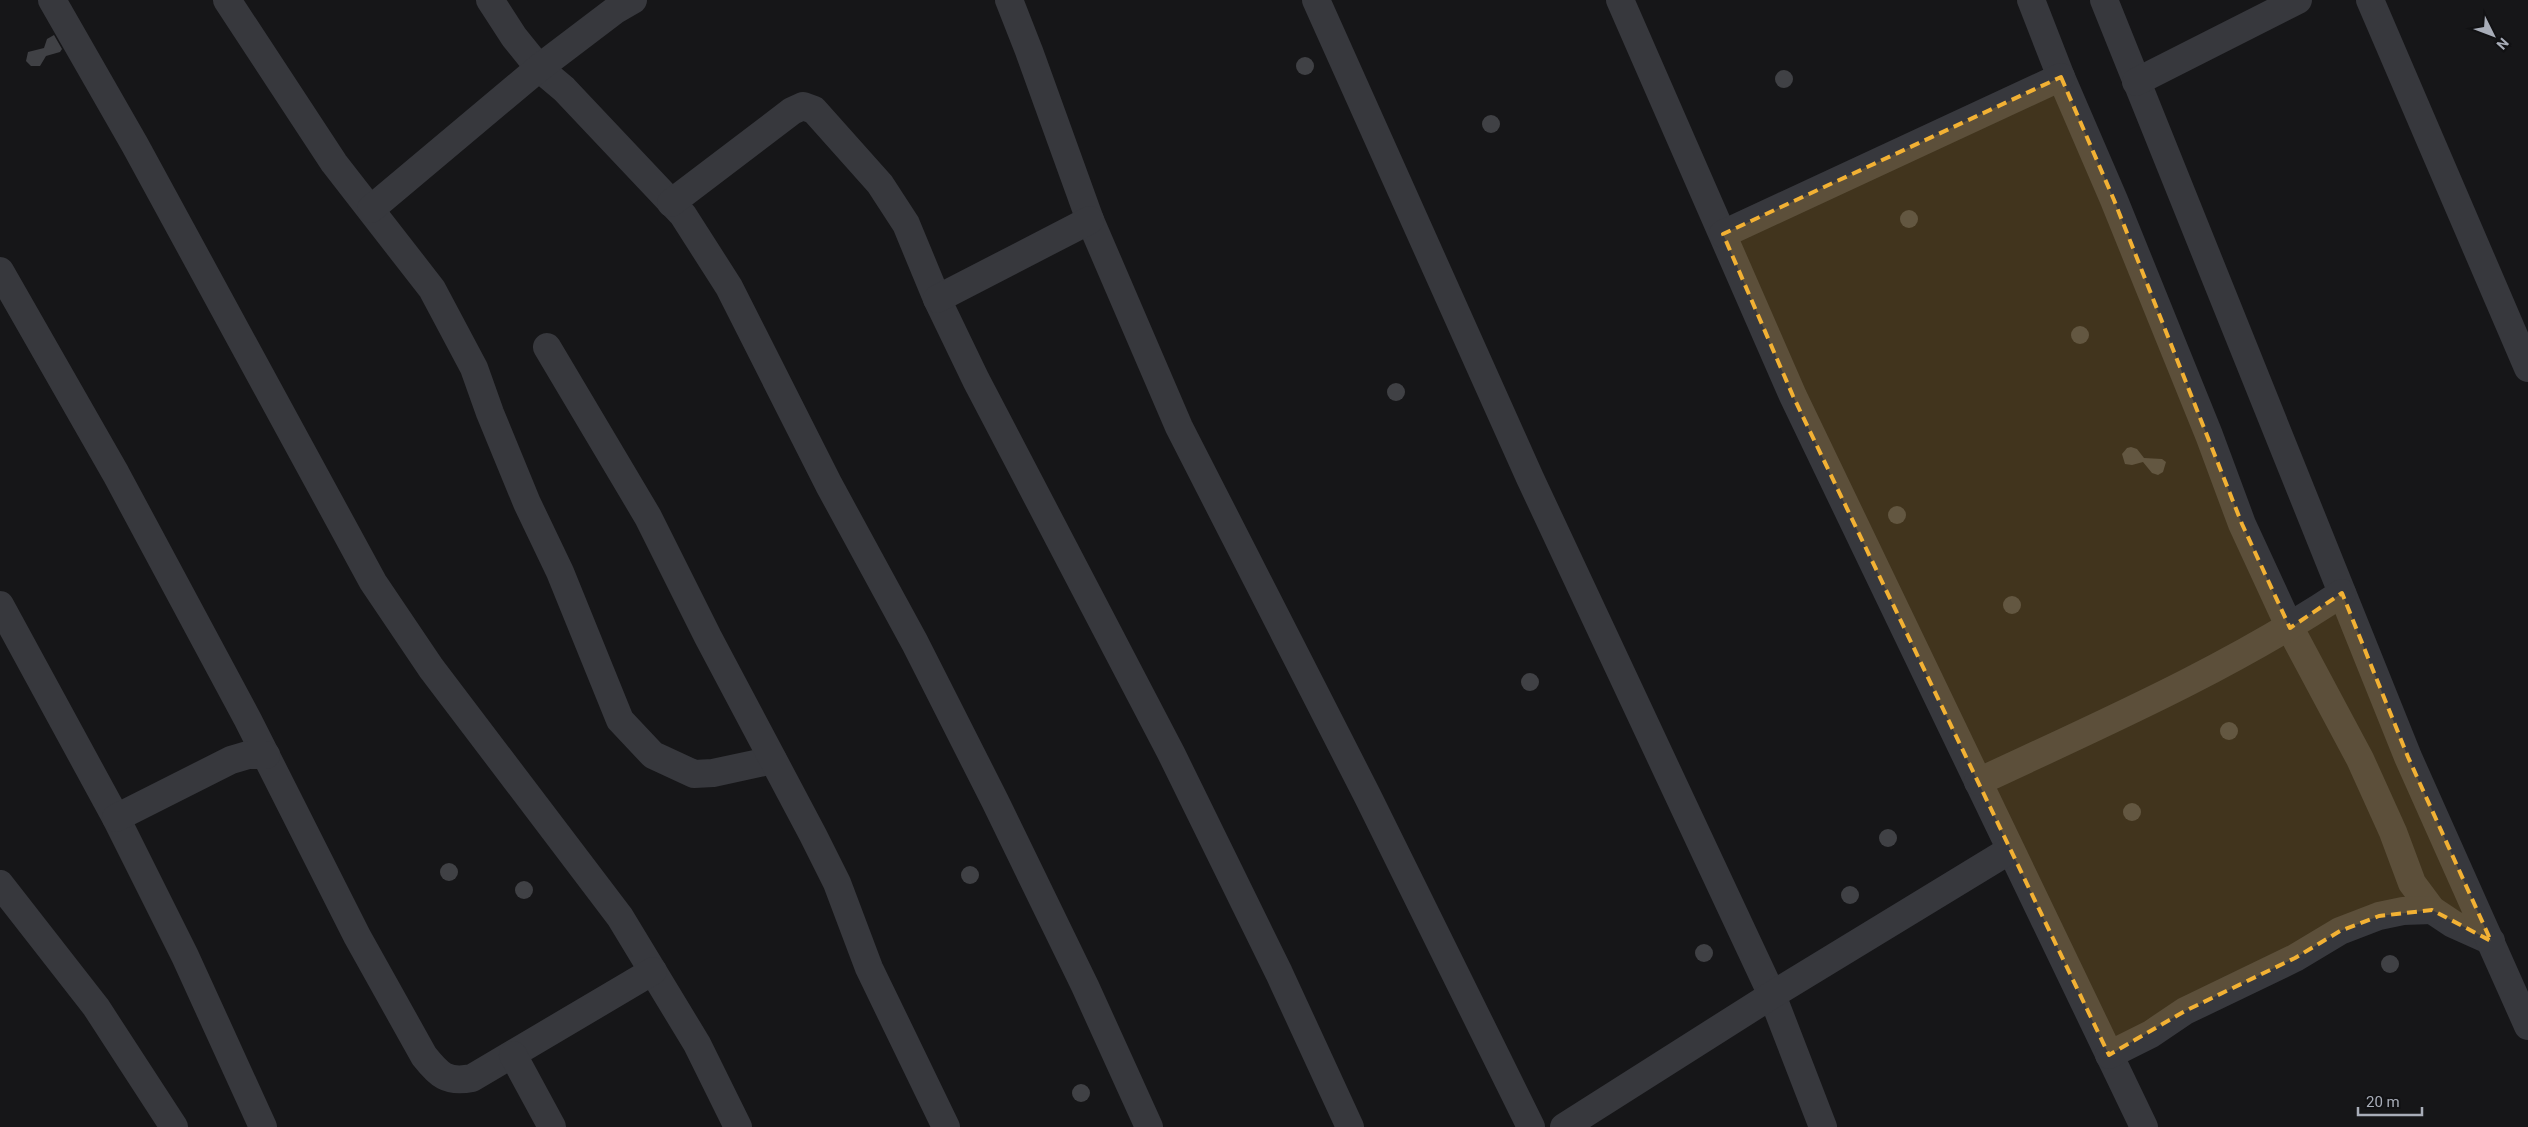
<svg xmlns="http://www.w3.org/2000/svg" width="2528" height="1127" font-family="Roboto,sans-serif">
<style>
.building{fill:#404145}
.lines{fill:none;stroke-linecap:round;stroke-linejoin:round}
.minor{stroke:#37383d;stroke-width:28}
.marked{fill:#f2b134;fill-opacity:0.2;stroke:#f2b134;stroke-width:4;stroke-dasharray:10 6;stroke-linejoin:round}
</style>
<rect width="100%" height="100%" fill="#161618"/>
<g class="building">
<path d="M 54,35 L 62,49 L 60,52 L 46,56 L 40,66 L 31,66 L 26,61 L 28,52 L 44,48 L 47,39 Z"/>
<circle cx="1305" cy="66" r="9"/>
<circle cx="1784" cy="79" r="9"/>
<circle cx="1491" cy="124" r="9"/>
<circle cx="1909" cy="219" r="9"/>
<circle cx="2080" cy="335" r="9"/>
<circle cx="1396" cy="392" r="9"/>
<path d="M 2131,447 L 2137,449 L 2144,458 L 2162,459 L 2166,462 L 2163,472 L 2158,475 L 2152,473 L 2143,462 L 2132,465 L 2125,464 L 2122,454 L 2127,448 Z"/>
<circle cx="1897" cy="515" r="9"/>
<circle cx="2012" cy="605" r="9"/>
<circle cx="1530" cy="682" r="9"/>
<circle cx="2229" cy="731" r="9"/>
<circle cx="2132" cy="812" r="9"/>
<circle cx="1888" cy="838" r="9"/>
<circle cx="449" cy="872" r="9"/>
<circle cx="970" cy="875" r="9"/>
<circle cx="524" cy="890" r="9"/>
<circle cx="1850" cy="895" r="9"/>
<circle cx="1704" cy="953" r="9"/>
<circle cx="2390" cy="964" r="9"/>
<circle cx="1081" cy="1093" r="9"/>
</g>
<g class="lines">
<g class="minor">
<path d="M 52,0 L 135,145 L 373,582 L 431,668 L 620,917 L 697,1044 L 738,1127"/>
<path d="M 227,0 L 334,163 L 432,289 L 474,368 L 490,413 L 527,503 L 560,572 L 620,720 L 653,755 L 694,774 L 713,773 L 773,760"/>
<path d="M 490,0 L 514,37 L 539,68 L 564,89 L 683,215 L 729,287 L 829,485 L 915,643 L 995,801 L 1085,986 L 1149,1127"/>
<path d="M 1009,0 L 1029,51 L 1090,220 L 1179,427 L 1368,797 L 1531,1127"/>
<path d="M 1316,0 L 1530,478 L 1772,995 L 1823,1127"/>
<path d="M 1620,0 L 1793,396 L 2144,1127"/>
<path d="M 2031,0 L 2061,77 L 2114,200 L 2209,435 L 2242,524 L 2290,628 L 2360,759 L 2393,832 L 2412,883 L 2432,910 L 2453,924 L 2491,941"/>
<path d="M 2104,0 L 2408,757 L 2528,1026"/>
<path d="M 2370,0 L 2528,368"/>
<path d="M 2136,82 L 2298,0"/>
<path d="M 671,203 L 792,111 L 803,106 L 814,110 L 880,184 L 906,224 L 937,299 L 976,380 L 1171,753 L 1279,973 L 1350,1127"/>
<path d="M 371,209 L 539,68 L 614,11 L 633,0"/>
<path d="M 1723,234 L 2061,77"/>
<path d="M 0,271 L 116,474 L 248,720 L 357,936 L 424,1056 C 439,1075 447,1083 472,1078 L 653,971"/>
<path d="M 937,299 L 1090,220"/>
<path d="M 547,347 L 648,517 L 708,637 L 813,835 L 837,883 L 869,968 L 946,1127"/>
<path d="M 0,605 L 116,818 L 185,956 L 263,1127"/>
<path d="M 1978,782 C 2102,724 2228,669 2342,593"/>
<path d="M 116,818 L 231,760 L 248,755 L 266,755"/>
<path d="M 0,884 L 96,1007 L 174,1127"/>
<path d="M 513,1055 L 552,1127"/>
<path d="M 2109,1055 L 2151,1034 L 2185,1011 L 2295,958 L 2340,931 L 2379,916 L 2403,911 L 2432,910"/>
<path d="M 1564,1127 L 1772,995 L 2010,850"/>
</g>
</g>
<path class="marked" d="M 2061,77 L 2114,200 L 2242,524 L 2290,628 L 2342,593 L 2408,757 L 2491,941 L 2432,910 L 2379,916 L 2340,931 L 2295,958 L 2185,1011 L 2109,1055 L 1793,396 L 1723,234 Z"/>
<g transform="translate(2493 35) rotate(132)" stroke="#111113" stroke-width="4" paint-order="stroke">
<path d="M0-4L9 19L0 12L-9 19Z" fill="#a8adb8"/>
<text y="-8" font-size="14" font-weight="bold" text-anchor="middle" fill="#a8adb8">N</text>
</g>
<path d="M2358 1107v8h64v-8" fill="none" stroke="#a8adb8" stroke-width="2.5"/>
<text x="2366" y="1107" font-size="15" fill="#a8adb8" stroke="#111113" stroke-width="4" paint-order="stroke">20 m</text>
</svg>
